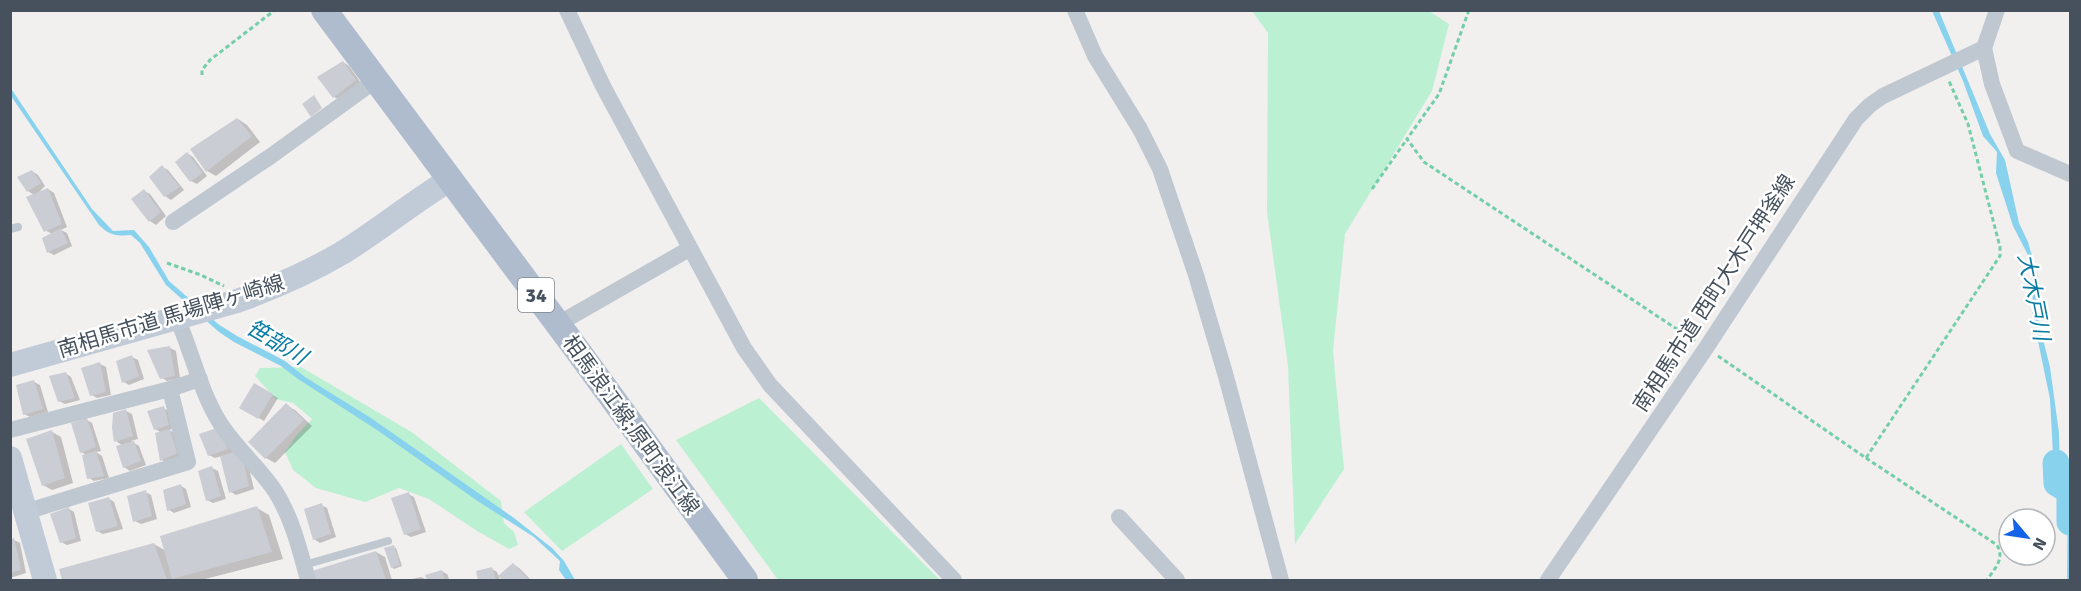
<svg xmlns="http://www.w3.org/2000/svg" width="2081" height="591" font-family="Signika,'Noto Sans JP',sans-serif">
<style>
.green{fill:#bcf0d3}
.water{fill:#88d2ee}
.shadow{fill:#0003}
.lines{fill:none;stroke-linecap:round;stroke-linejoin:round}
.river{stroke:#88d2ee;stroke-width:27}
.building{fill:#cbcdd5}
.path{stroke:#73cfa7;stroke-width:3;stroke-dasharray:4.5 3;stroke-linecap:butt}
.lane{stroke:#bfc8d1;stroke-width:8}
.street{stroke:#bfc8d1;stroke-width:16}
.secondary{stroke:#c1cbd8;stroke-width:24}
.primary{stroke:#aebcce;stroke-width:26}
.labels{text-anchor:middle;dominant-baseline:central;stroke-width:5;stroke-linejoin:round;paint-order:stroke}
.shield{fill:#fff;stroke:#7e858e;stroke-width:1.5}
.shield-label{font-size:20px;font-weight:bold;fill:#46515d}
.street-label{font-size:21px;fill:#46515d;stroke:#fff}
.water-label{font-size:22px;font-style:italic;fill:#097ba5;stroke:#fff}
</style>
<rect width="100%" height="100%" fill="#f2efef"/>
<g class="green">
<path d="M 1252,11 L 1429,11 L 1449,24 L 1432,91 L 1345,234 L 1333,351 L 1344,469 L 1295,544 L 1288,366 L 1267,212 L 1268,33 Z"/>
<path d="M 301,367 L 413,433 L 501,501 L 504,523 L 514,532 L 518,545 L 509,549 L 477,531 L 429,499 L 399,488 L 365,502 L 316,488 L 293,470 L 285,452 L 296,436 L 312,419 L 293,403 L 276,399 L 255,376 L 260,368 Z"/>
<path d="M 759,398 L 940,580 L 778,580 L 676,440 Z"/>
<path d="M 621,444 L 653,489 L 562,551 L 524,512 Z"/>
</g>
<g class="water">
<path d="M 1932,11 L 1939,11 L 1990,134 L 2005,160 L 2019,223 L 2028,242 L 2042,291 L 2037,315 L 2050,367 L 2059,433 L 2060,481 L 2070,491 L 2070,580 L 2067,580 L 2068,490 L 2063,488 L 2057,493 L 2055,491 L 2050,399 L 2032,312 L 2033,289 L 2029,257 L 2013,226 L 1996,173 L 1997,152 L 1983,136 L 1963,81 Z"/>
<path d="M 10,87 L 92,209 L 113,231 L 134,230 L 149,247 L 169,281 L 218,324 L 237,336 L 285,361 L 305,377 L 371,418 L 514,518 L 552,548 L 564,561 L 575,580 L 566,580 L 559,570 L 560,561 L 534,537 L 479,502 L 377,430 L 298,379 L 281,366 L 234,342 L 219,332 L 166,285 L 140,243 L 131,235 C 116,236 110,236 99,225 L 11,96 Z"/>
</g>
<g class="shadow">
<path d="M 343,62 L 349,66 L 361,83 L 340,100 L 334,97 Z"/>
<path d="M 238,119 L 247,125 L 260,142 L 216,176 L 207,171 Z"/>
<path d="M 187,153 L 193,157 L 207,176 L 197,184 L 191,181 Z"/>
<path d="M 162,167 L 168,170 L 184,190 L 171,200 L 165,196 L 151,177 Z"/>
<path d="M 32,171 L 38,175 L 45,186 L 37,194 L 48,189 L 54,193 L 67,227 L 61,230 L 67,233 L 72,246 L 54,255 L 48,252 L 52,234 L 45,230 L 34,195 L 28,191 L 19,177 Z"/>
<path d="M 144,191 L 150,194 L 166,216 L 156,225 L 150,221 L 133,199 Z"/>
<path d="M 170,348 L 176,351 L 180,378 L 167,381 L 161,377 Z"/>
<path d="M 132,357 L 138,360 L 144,379 L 129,385 L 124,382 Z"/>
<path d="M 100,364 L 106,367 L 111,395 L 97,398 L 92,395 Z"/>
<path d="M 65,373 L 71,377 L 80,400 L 65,404 L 59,401 Z"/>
<path d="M 34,382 L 40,385 L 48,412 L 30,417 L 24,414 Z"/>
<path d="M 255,385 L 278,398 L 264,421 L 241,408 Z"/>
<path d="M 286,405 L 295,410 L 312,426 L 275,463 L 266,458 L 250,442 Z"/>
<path d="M 163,408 L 169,411 L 174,428 L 169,430 L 176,434 L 182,456 L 167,463 L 162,460 L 162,433 L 155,429 Z"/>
<path d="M 126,411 L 132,414 L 138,439 L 131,441 L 139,446 L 146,465 L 130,471 L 124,467 L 123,446 L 116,441 Z"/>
<path d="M 87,420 L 92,423 L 101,451 L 96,452 L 102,456 L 109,478 L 94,481 L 89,478 L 87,455 L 81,452 Z"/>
<path d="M 217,430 L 248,464 L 254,489 L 236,495 L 231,492 L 222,456 L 215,458 L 209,455 Z"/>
<path d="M 52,432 L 61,437 L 73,483 L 52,490 L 43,485 Z"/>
<path d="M 212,468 L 218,471 L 226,499 L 213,503 L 207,500 Z"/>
<path d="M 181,486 L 186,489 L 191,507 L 174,513 L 169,510 Z"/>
<path d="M 145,492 L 151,495 L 157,519 L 141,524 L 135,521 Z"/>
<path d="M 408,494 L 414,497 L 426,532 L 411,537 L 405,534 Z"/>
<path d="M 108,498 L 114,502 L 123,529 L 103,534 L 97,531 Z"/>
<path d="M 321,505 L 327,508 L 336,537 L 320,543 L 314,539 Z"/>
<path d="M 257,508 L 269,515 L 283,559 L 201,580 L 175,579 L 176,580 L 63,580 L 61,570 L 154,544 L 166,551 Z"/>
<path d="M 69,509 L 74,512 L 81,541 L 67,545 L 61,542 Z"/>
<path d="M 14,540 L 20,543 L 26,573 L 10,578 L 10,541 Z"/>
<path d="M 393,547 L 396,548 L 402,566 L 394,569 L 392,567 Z"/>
<path d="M 376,552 L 385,557 L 392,580 L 316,580 L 313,572 Z"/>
<path d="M 513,564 L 519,568 L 531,580 L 503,580 L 500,576 Z"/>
<path d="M 492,569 L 497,572 L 500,580 L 480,580 L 478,573 Z"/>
<path d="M 442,571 L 448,575 L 449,580 L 428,580 L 427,576 Z"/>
<path d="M 421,577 L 428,580 L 407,580 Z"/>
</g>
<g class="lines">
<path class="river" d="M 2056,463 L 2057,483 L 2070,491 L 2070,522"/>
</g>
<g class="building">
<path d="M 343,61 L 356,80 L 333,98 L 317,77 Z"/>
<path d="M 314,95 L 322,108 L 311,117 L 302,104 Z"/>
<path d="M 237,118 L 252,136 L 206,172 L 190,149 Z"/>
<path d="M 187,152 L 203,173 L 190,182 L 175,162 Z"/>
<path d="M 162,165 L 180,187 L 164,197 L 149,177 Z"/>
<path d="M 32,170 L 41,183 L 27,192 L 17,177 Z"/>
<path d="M 48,188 L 62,224 L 44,232 L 26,197 Z"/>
<path d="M 144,189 L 161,212 L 149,222 L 131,199 Z"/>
<path d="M 61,228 L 68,243 L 47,253 L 42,238 Z"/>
<path d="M 170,346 L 175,376 L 160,379 L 147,350 Z"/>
<path d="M 132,355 L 139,376 L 122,383 L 116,361 Z"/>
<path d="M 100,362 L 106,392 L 90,396 L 81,368 Z"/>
<path d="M 66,372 L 75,398 L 58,402 L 49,376 Z"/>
<path d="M 34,380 L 43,409 L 23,415 L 16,385 Z"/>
<path d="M 254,383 L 273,394 L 258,419 L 239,408 Z"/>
<path d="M 286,403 L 304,420 L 265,459 L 248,442 Z"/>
<path d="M 164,406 L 169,425 L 154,430 L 147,411 Z"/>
<path d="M 126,409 L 133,436 L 114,442 L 112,428 L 113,413 Z"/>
<path d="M 87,418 L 96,447 L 80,453 L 71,423 Z"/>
<path d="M 217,428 L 228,449 L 208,456 L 199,434 Z"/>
<path d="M 170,429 L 177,453 L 160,461 L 155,433 Z"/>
<path d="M 52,430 L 65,478 L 42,486 L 26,439 Z"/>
<path d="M 134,441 L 141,461 L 123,468 L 116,446 Z"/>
<path d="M 96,451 L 104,476 L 87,479 L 82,455 Z"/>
<path d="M 235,452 L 243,459 L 249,486 L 229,493 L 220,456 Z"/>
<path d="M 212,466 L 221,496 L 206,501 L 198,471 Z"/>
<path d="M 181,484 L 186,504 L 167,511 L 163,490 Z"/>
<path d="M 146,490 L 152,516 L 133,522 L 127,496 Z"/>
<path d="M 409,492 L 421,529 L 404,535 L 391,498 Z"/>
<path d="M 109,497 L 118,526 L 96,532 L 88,503 Z"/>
<path d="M 322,503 L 331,534 L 313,540 L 304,509 Z"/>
<path d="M 257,506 L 272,552 L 172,579 L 160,536 Z"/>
<path d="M 69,507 L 76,538 L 60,543 L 50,514 Z"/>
<path d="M 14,538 L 21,570 L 10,573 L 10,539 Z"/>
<path d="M 154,543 L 167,580 L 62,580 L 59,569 Z"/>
<path d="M 394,545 L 400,565 L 391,568 L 384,548 Z"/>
<path d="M 376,551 L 386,580 L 314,580 L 312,571 Z"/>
<path d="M 513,563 L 529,580 L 502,580 L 498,576 Z"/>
<path d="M 492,567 L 496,580 L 478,580 L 476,571 Z"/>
<path d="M 442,570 L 445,580 L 427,580 L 425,575 Z"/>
</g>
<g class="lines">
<g class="path">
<path d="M 1469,10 L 1439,94 L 1407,139 L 1424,162 L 1695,341"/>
<path d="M 202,75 L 202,70 L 210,60 L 275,10"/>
<path d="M 1372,189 L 1407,139"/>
<path d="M 167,263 L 201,275 L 224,286"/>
<path d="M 1718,356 L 1866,458 L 2000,256 L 2000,247 L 1968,124 L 1949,81"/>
<path d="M 1866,458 L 1997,545 C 2005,559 1995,568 1987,580"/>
</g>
<g class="lane">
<path d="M 10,229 L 18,227"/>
<path d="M 304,565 L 388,541"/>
</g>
<g class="street">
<path d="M 567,10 L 603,86 L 744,348 L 770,385 L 954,580"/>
<path d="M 1075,10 L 1095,56 L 1140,129 L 1160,169 L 1196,275 L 1225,373 L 1281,580"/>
<path d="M 1984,48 L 1992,84 L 2017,151 L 2070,174"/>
<path d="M 173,222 L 271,156 L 376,80"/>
<path d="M 177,318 C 192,352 200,391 220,423 C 236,448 259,467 275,491 C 292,517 300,551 308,580"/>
<path d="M 558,324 L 689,249"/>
<path d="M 10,430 L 170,389"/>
<path d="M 25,512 L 188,462 L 170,389 L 200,379"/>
<path d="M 1119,517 L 1177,580"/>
<path d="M 1548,580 L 1706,348 L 1856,119 L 1870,105 L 1883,96 L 1984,48 L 1997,10"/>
</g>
<g class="secondary">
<path d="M 10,365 L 237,301 C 273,288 308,273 342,253 C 379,230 412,203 449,180"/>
<path d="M 10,458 L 45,580"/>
</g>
<path class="primary" d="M 324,10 L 575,347 L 745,580"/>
</g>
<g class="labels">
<rect class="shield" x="518" y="278" width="36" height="34" rx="4.5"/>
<g class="shield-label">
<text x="536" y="295">34</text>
</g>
<g class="street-label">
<text transform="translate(1714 293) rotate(-57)">南相馬市道 西町大木戸押釜線</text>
<text transform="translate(171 316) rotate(-17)">南相馬市道 馬場陣ヶ崎線</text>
<text transform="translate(631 425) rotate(54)">相馬浪江線;原町浪江線</text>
</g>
<g class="water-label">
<text transform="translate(2034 297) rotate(79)">大木戸川</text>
<text transform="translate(277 342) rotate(31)">笹部川</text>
</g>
</g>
<rect width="2081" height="591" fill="none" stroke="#46515d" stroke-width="24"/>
<g transform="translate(2027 537) rotate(119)"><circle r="28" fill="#ffffff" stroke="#b5b9be" stroke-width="1.5"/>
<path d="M0-4.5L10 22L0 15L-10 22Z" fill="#1563e6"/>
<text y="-9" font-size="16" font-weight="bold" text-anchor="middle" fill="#46515d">N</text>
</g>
</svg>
